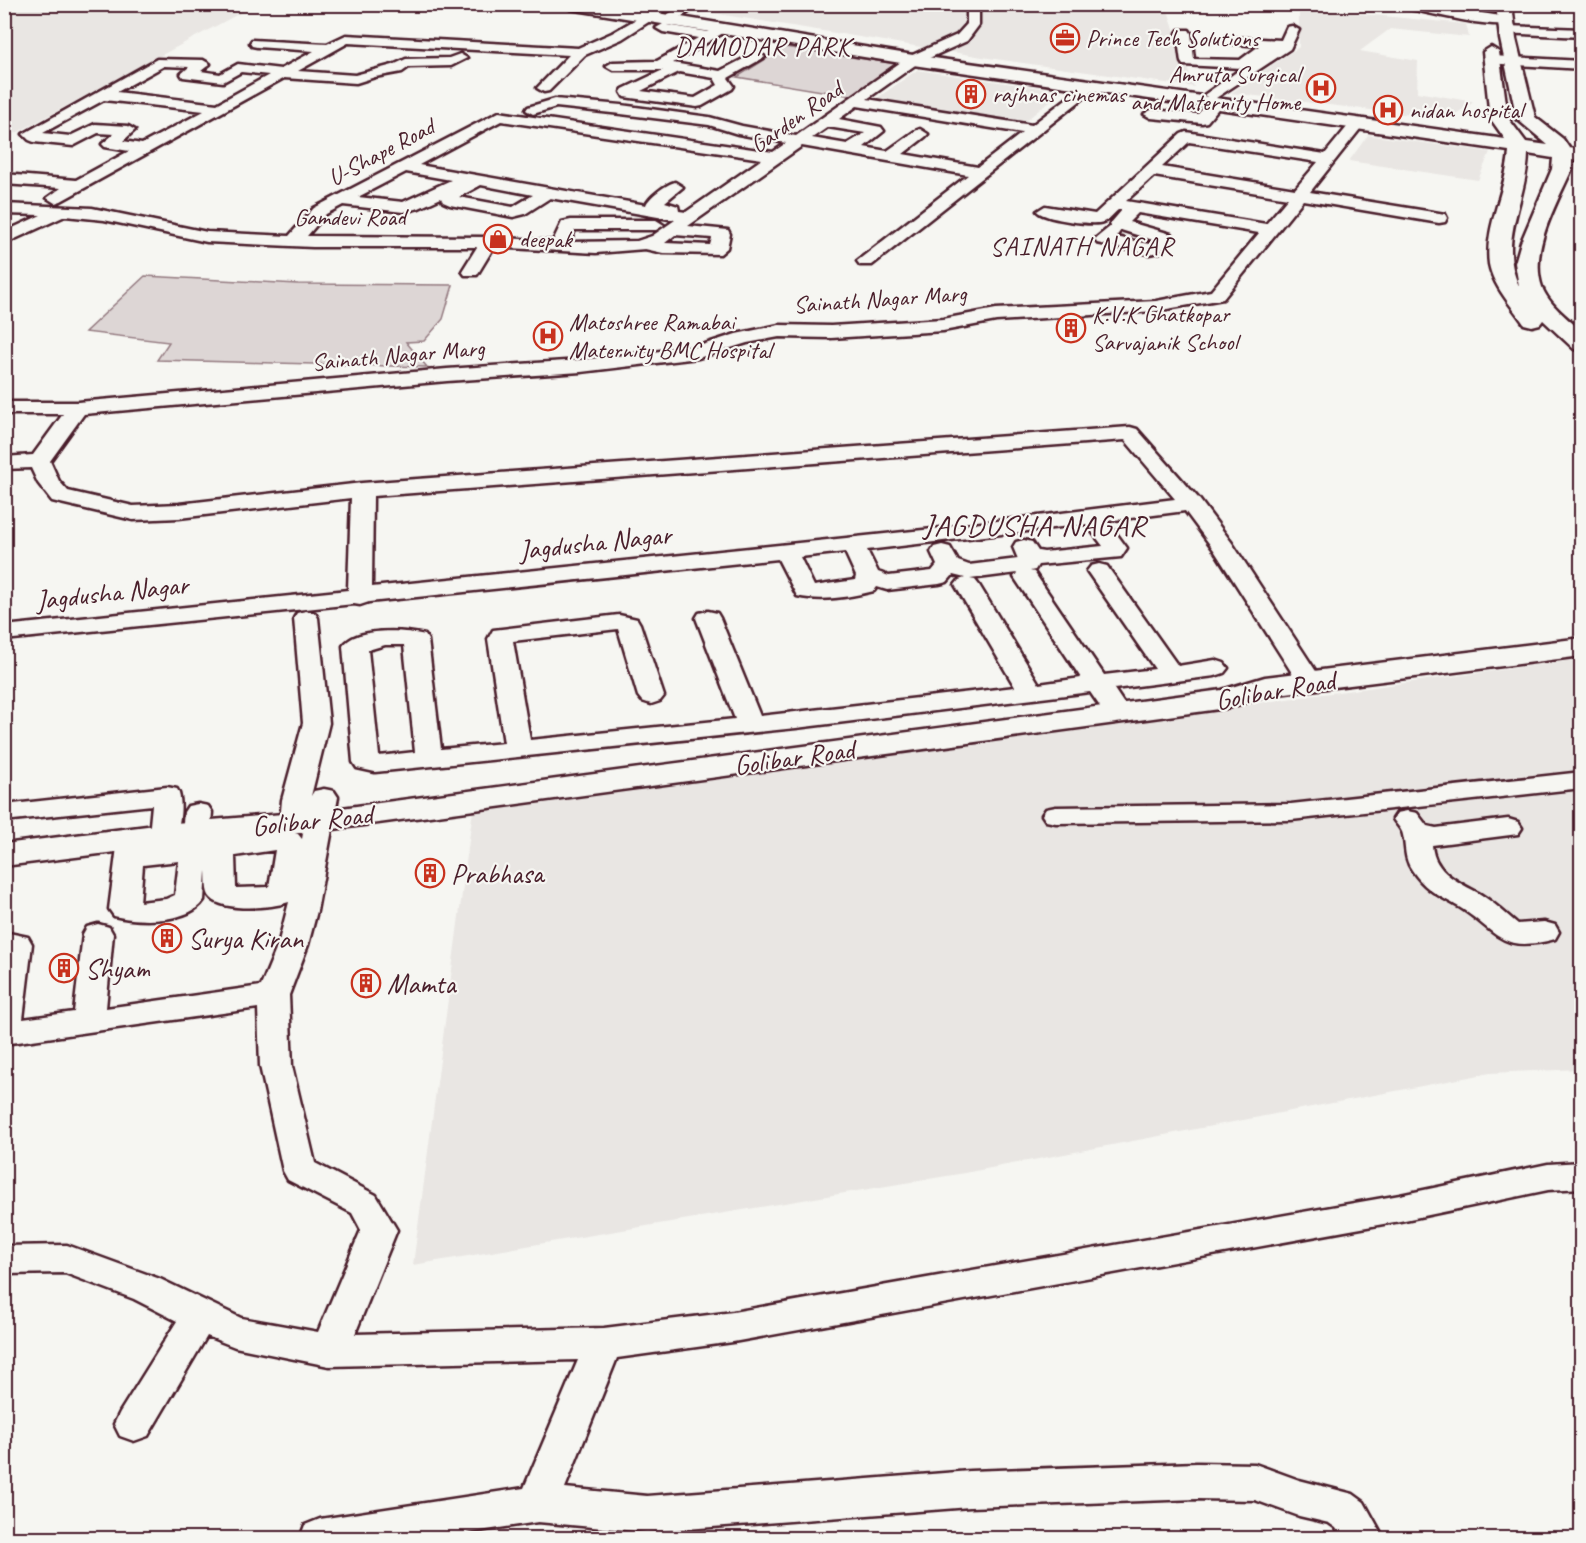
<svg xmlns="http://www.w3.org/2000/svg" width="1586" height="1543" font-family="Caveat,sans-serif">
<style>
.built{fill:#e9e6e3}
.green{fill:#ddd6d5;stroke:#947a80;stroke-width:1.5}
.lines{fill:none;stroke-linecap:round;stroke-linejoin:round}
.street-casing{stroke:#4a1f2b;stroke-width:5}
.secondary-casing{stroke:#4a1f2b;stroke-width:5}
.primary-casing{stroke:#4a1f2b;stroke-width:5}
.street{fill:#f6f6f2;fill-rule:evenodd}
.secondary{fill:#f6f6f2;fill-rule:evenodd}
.primary{fill:#f6f6f2;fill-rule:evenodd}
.labels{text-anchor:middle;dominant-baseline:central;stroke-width:4.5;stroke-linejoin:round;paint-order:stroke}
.far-poi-label{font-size:24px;fill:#4a1f2b;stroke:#f6f6f2;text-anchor:start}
.far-street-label{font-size:24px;fill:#4a1f2b;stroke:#f6f6f2}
.far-neighbourhood-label{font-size:26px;letter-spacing:1.5px;fill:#4a1f2b;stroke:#f6f6f2}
.street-label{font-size:28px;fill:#4a1f2b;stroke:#f6f6f2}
.poi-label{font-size:28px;fill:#4a1f2b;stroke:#f6f6f2;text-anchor:start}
.neighbourhood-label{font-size:30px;letter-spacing:1.5px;fill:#4a1f2b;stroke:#f6f6f2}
</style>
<rect width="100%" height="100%" fill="#f6f6f2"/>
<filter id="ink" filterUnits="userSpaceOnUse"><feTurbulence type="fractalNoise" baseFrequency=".0167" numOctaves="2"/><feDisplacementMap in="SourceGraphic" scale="12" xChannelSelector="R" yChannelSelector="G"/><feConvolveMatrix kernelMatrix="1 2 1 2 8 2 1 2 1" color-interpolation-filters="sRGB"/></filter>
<g filter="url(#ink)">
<g class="built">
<path d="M 5,4 L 255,4 L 255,5 L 5,139 Z"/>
<path d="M 721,4 L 1166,5 L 1194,87 L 995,59 L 706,12 Z"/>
<path d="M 1299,8 L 1466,24 L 1469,37 L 1390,29 L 1360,51 L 1418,61 L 1417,92 L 1474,102 L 1451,117 L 1429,117 L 1231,93 L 1299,47 Z"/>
<path d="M 917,70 L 1062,91 L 1023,123 L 873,101 Z"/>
<path d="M 1368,135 L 1490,152 L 1478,180 L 1349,161 Z"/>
<path d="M 1581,659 L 1581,1069 L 1490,1073 L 959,1174 L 413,1265 L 473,810 Z"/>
</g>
<g class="green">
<path d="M 785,47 L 897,64 L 852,96 L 737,77 Z"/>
<path d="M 145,276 L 298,284 L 453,285 L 443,319 L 424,341 L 406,342 L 427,367 L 157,360 L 169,342 L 85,332 Z"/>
</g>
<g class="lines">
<g class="street-casing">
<g id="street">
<path d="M 686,4 L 702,4 L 667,25 L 708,32 L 721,26 L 728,30 L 673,63 L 720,71 L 753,54 L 758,53 L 765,57 L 728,78 L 734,86 L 732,89 L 702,106 L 697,107 L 624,97 L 621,92 L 623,89 L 663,70 L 613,70 L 606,66 L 613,62 L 657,61 L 698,38 L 663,32 L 656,28 L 663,24 L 660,21 L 661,18 ZM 679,72 L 714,78 L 718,85 L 695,98 L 641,91 Z"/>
<path d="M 967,4 L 979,4 L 979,25 L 967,41 L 918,63 L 867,99 L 1032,125 L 1087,83 L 1097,83 L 1099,86 L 872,265 L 860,265 L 857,261 L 968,175 L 802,146 L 688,226 L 728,230 L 730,234 L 727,248 L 720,254 L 663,253 L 645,249 L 596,253 L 494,247 L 477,275 L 465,275 L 462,271 L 477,247 L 313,247 L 207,242 L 104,220 L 65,216 L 4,244 L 4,232 L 41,215 L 4,214 L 4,204 L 92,208 L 207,232 L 289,236 L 314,208 L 499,112 L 773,152 L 786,143 L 738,134 L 709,125 L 621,114 L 556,107 L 533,114 L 526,110 L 528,107 L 555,99 L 621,105 L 709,117 L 742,126 L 796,136 L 908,57 L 957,35 L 967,24 ZM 857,106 L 1022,133 L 978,167 L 903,154 L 925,137 L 928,134 L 920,129 L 915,131 L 887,151 L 864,147 L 884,131 L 881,127 L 839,119 ZM 501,121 L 762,159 L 686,212 L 679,211 L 678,206 L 665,202 L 683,187 L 675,182 C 665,185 649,197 646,205 L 419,165 ZM 828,127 L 865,133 L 847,144 L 812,138 ZM 406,172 L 451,180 L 403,202 L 358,197 ZM 481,185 L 533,195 L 513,207 L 459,197 ZM 441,198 L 443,202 L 450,205 L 513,217 L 525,214 L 550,198 L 675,220 L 652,236 L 637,241 L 570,242 L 575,230 L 656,230 L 664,225 L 656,220 L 571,220 L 562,222 L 553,241 L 489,237 L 307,236 L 326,214 L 343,205 L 403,212 L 419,208 ZM 675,235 L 712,238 L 710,245 L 665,243 Z"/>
<path d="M 1398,4 L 1427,4 L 1506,17 L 1512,21 C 1501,32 1423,11 1404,8 Z"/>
<path d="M 657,7 L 663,11 L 661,14 L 622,39 L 585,55 L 549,91 L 544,92 L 537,88 L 569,55 L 348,43 L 298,71 L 355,75 L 393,65 L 406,59 L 449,58 L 460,54 L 467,58 L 451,66 L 409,67 L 402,72 L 375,77 L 356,83 L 284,78 L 61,201 L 55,203 L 47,198 L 61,188 L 4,184 L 4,174 L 76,180 L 129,151 L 105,147 L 102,144 L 114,134 L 98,133 L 73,146 L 34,142 L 29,140 L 23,134 L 157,59 L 203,60 L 210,64 L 201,71 L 220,74 L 238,64 L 281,69 L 314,51 L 257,47 L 252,46 L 250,43 L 252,40 L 327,44 L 346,35 L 578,48 L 612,33 ZM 164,66 L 189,67 L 181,74 L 183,77 L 223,82 L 241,72 L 269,75 L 217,104 L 117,92 ZM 104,100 L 204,111 L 142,144 L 123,141 L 135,130 L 128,126 L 95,124 L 70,136 L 43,133 Z"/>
<path d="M 1292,26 L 1299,30 L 1290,49 L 1216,98 L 1211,99 L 1204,95 L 1242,68 L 1183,65 L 1181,62 L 1177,33 L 1179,30 L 1189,30 L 1191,33 L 1194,59 L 1240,60 L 1259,46 L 1225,43 L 1223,40 L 1225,37 L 1281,40 L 1287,27 Z"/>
<path d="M 1507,26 L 1582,29 L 1582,37 L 1502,33 L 1500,30 Z"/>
<path d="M 1492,56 L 1582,61 L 1582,69 L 1487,63 L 1485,60 L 1487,57 Z"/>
<path d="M 1215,100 L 1222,104 L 1207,122 L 1202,123 L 1151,118 L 1144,114 L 1151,110 L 1198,114 L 1210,101 Z"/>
<path d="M 1357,120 L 1364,124 L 1310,192 L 1439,213 L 1445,214 L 1447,218 L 1445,222 L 1439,223 L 1303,200 L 1223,299 L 1156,311 L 996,321 L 943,331 L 831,338 L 779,337 L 747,343 L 698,358 L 581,372 L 447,381 L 84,414 L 50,461 L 59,481 L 68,491 L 133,506 L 179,504 L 362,483 L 1130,427 L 1137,429 L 1199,499 L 1232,543 L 1323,682 L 1319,687 L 1310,690 L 1301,687 L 1214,550 L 1185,511 L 1107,521 L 1127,548 L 1121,557 L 1038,565 L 1035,570 L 1030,571 L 1034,572 L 1104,675 L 1155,669 L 1087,571 L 1091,566 L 1099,564 L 1107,566 L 1178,666 L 1215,660 L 1224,663 L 1228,668 L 1224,673 L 1215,676 L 1114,689 L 1130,713 L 1126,718 L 1117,721 L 1108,718 L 1090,692 L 796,728 L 375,772 L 357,768 L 353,762 L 343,646 C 356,627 404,630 425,635 L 428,640 L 441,749 L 504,743 L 488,639 L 493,630 L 619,615 L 637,619 L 640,624 L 664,696 L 660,701 L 651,704 L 642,701 L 638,696 L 618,629 L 513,641 L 530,740 L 735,719 L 696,618 L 699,613 L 708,611 L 717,613 L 720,618 L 760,716 L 1015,687 L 955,585 L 959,580 L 965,578 L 953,575 L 947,582 L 939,584 L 887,590 L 877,587 L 874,591 C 849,597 822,602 797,596 L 778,559 L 369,602 L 360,605 L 354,604 L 4,640 L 4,626 L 348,590 L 351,498 L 179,518 L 133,520 L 52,501 L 38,483 L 31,468 L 4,469 L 4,457 L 33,455 L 63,414 L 4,414 L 4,402 L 78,402 L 447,369 L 581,360 L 696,347 L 736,334 L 779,325 L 831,326 L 943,319 L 996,309 L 1156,301 L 1211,291 L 1259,233 L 1138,213 L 1129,222 L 1171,234 L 1173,238 L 1160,252 L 1149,254 L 1097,243 L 1095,239 L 1111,226 L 1110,224 L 1122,210 L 1118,210 C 1113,214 1109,220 1103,222 C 1093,226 1043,219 1037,211 L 1045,206 L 1095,214 L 1181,134 L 1186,132 L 1325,154 L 1352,121 ZM 1189,142 L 1318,162 L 1295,189 L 1162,167 ZM 1154,176 L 1288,198 L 1266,224 L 1126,201 ZM 1121,230 L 1153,240 L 1149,244 L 1116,237 ZM 1125,440 L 1175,499 L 933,529 L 372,587 L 373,496 ZM 1086,524 L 1103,546 L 1044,552 L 1038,551 L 1032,542 L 1024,540 L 1016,542 L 1013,547 L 1018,559 L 969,565 L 958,561 L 950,547 L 942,545 L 934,547 L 931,552 L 937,565 L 932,571 L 889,576 L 878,572 L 867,550 ZM 845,552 L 856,576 L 855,580 L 814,586 L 800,557 ZM 1017,573 L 1014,577 L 1081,678 L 1039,684 L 979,585 L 975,580 L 970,579 ZM 385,645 L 404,645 L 415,752 L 379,756 L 368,650 Z"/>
<path d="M 306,611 L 315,613 L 318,618 L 329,723 L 311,796 L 314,791 L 324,789 L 334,791 L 338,797 L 317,911 L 308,945 L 289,995 L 292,1066 L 315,1163 L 376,1195 L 397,1230 L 355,1334 L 604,1328 L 733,1312 L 1400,1195 L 1548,1164 L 1582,1162 L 1582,1188 L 1548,1190 L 1400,1221 L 733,1342 L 617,1358 L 565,1488 L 647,1496 L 970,1471 L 1197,1463 L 1255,1464 L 1299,1480 L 1353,1494 L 1364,1502 L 1384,1538 L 1342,1538 L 1336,1528 L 1329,1523 L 1299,1516 L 1255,1500 L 1197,1499 L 970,1507 L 647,1532 L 538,1522 L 435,1538 L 300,1538 L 305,1525 L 320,1519 L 524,1488 L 578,1360 L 329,1366 L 235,1347 L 207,1336 L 148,1436 L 134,1441 L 120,1436 L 114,1424 L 120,1412 L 177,1321 L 134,1299 L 65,1273 L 4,1274 L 4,1246 L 67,1245 L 160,1279 L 241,1318 L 318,1332 L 361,1230 L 352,1213 L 288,1180 L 283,1171 L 260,1066 L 258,1008 L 4,1044 L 4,932 L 28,937 L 32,944 L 23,1019 L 74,1012 L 83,934 L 87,927 L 98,924 L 109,927 L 113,934 L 106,1008 L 261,986 L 278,945 L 289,902 C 272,908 224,912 211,898 C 205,892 207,879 206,871 L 204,900 C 188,924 138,922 114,916 L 109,909 L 118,839 L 122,833 L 132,830 L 142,833 L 146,839 L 145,847 L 181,843 L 184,812 L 188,806 L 198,804 L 208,806 L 212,812 L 211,825 L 222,820 L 232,823 L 236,829 L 235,838 L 288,831 L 298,834 L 302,839 L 304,828 L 294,831 L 284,828 L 280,822 L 282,800 L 303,723 L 294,618 L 297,613 ZM 275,850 L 269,887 L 236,888 L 235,856 ZM 179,861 L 175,895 L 166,899 L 140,902 L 143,865 Z"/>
<path d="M 1582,772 L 1582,788 L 1291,820 L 1056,823 L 1046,821 L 1042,815 L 1046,809 L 1056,807 L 1291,804 Z"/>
<path d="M 167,787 L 177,789 C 184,800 180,830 173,841 L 163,844 L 153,841 L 149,835 L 152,805 L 4,821 L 4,805 Z"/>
<path d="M 1407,811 L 1417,813 L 1427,826 L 1436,828 L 1508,819 L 1518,822 L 1522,828 L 1518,834 L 1432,845 C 1434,873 1459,882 1480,894 C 1493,902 1506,914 1518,924 L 1544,922 L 1555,925 L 1559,932 L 1555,939 C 1499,954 1499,932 1459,907 C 1440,896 1426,891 1412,870 C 1404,859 1406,847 1403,835 C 1402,829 1396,824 1393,819 L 1397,813 Z"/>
</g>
</g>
<g class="secondary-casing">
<path id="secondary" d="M 1582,638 L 1582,656 L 1270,695 L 1227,708 L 319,831 L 163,846 L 4,866 L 4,844 L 163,824 L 319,811 L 1222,690 L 1265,677 Z"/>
</g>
<g class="primary-casing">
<path id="primary" d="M 563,4 L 602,4 L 913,55 L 1505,139 L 1490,118 L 1483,52 L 1491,47 L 1499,52 L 1508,118 L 1526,142 L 1548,145 L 1517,119 L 1500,39 L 1496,4 L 1512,4 L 1516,39 L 1535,117 L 1563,139 L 1569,148 L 1582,150 L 1582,162 L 1572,160 L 1572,169 C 1557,203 1529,250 1542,287 C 1548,304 1568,319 1582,331 L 1582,351 L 1574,349 L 1543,320 L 1540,324 L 1532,326 L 1524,324 C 1512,306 1493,286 1489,264 C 1484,227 1507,189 1509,151 L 913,65 L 570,9 ZM 1528,154 L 1553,158 L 1552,169 L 1521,242 L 1515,263 L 1519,286 C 1497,239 1527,201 1528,154 Z"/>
</g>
<use href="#street" class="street"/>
<use href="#secondary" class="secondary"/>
<use href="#primary" class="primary"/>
</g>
</g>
<defs>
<g id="office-ring" transform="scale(1.5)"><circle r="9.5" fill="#f6f6f2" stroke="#c8321e" stroke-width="1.5"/><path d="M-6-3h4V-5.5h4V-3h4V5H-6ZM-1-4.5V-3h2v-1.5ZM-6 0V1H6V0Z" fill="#c8321e"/></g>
<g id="hospital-ring" transform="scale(1.5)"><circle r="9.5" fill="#f6f6f2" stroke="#c8321e" stroke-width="1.5"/><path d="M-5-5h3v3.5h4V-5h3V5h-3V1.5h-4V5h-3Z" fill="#c8321e"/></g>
<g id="building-ring" transform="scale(1.5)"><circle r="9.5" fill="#f6f6f2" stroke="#c8321e" stroke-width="1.5"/><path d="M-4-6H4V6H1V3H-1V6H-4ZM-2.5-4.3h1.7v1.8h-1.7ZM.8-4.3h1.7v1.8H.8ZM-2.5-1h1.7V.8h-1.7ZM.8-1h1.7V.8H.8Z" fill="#c8321e"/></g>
<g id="shop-ring" transform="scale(1.5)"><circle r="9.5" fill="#f6f6f2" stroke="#c8321e" stroke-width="1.5"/><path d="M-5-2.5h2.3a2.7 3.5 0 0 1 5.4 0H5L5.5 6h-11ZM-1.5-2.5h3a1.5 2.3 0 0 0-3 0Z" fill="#c8321e"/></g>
</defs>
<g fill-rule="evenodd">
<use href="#office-ring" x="1065" y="38"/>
<use href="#hospital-ring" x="1321" y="88"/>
<use href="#building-ring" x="971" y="94"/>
<use href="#hospital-ring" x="1388" y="110"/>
<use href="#shop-ring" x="498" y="239"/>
<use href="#building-ring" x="1071" y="328"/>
<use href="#hospital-ring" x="548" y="336"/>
<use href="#building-ring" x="430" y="873"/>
<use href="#building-ring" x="167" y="938"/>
<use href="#building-ring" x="64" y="968"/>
<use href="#building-ring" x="366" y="983"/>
</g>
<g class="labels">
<g class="far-poi-label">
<text x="1086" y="38">Prince Tech Solutions</text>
<text x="1300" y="74" text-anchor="end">Amruta Surgical<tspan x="1300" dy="28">and Maternity Home</tspan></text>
<text x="992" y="94">rajhnas cinemas</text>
<text x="1409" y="110">nidan hospital</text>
<text x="519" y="239">deepak</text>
<text x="1092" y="314">K.V.K Ghatkopar<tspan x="1092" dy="28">Sarvajanik School</tspan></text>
<text x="569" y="322">Matoshree Ramabai<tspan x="569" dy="28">Maternity BMC Hospital</tspan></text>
</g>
<g class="far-street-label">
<text transform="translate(796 117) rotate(-35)">Garden Road</text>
<text transform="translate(381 152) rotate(-28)">U-Shape Road</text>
<text x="350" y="217">Gamdevi Road</text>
<text transform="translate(880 299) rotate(-4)">Sainath Nagar Marg</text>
<text transform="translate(398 355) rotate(-5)">Sainath Nagar Marg</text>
</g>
<g class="far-neighbourhood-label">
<text x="763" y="46">DAMODAR PARK</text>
<text x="1082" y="246">SAINATH NAGAR</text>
</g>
<g class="street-label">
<text transform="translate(595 542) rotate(-6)">Jagdusha Nagar</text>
<text transform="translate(112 592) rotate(-6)">Jagdusha Nagar</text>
<text transform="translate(1275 690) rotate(-10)">Golibar Road</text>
<text transform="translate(794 757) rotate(-8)">Golibar Road</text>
<text transform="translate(312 820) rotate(-6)">Golibar Road</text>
</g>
<g class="poi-label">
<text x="451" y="873">Prabhasa</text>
<text x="188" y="938">Surya Kiran</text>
<text x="85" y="968">Shyam</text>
<text x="387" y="983">Mamta</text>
</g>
<g class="neighbourhood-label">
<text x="1035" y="525">JAGDUSHA NAGAR</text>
</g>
</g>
<rect width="1586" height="1543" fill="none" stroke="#f6f6f2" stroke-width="24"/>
<rect x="12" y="12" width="1562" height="1519" fill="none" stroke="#4a1f2b" stroke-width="2" filter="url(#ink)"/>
</svg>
